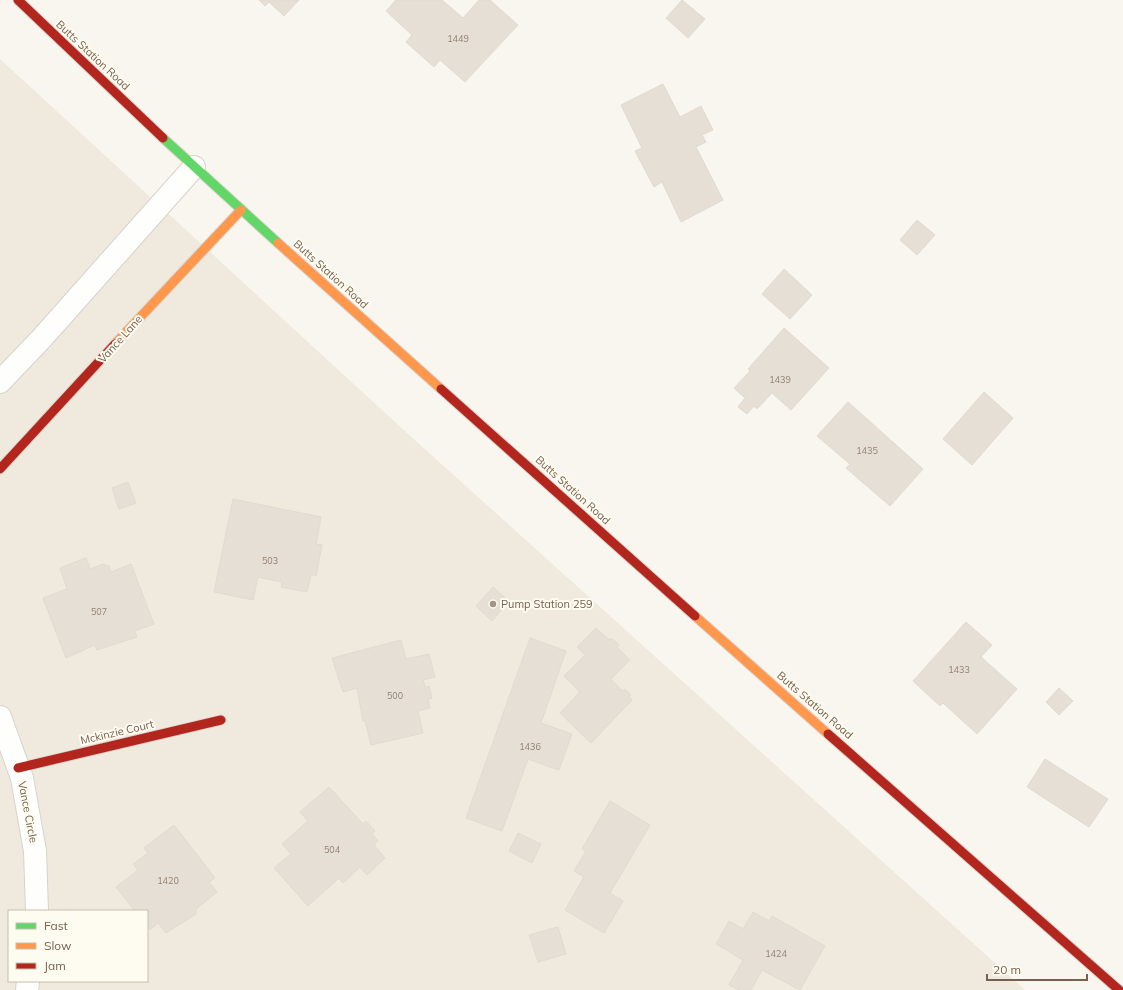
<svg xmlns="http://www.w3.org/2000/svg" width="1123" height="990" font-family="Mulish,sans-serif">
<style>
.residential{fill:#f0e9dd;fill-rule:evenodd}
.building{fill:#e5dfd6;stroke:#e1dad1}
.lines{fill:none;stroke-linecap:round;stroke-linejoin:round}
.street-casing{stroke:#d7d3cd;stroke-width:24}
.fast-casing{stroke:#d8d3cc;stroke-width:11}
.slow-casing{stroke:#d8d3cc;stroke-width:11}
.jam-casing{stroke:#d8d3cc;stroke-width:11}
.street{stroke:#fefefd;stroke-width:22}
.fast{stroke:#63d668;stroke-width:9}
.slow{stroke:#ff974d;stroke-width:9}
.jam{stroke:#b3261e;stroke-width:9}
.poi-dot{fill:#a49586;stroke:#fefbf1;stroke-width:1.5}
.labels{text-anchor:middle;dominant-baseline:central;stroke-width:4;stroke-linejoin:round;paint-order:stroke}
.number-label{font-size:9px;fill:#948272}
.street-label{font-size:11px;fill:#77614e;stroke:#fefbf1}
.poi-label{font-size:11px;fill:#77614e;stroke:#fefbf1;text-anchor:start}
</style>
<rect width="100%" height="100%" fill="#f8f6ef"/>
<path class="residential" d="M 0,59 L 407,433 L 1025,990 L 0,990 ZM 9,911 L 147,911 L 147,981 L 9,981 Z"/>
<g class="building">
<path d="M 259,0 L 299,0 L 284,16 L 269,2 L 265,6 Z"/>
<path d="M 396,0 L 442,0 L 463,18 L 479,0 L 490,0 L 518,25 L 465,82 L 440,60 L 434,67 L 406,42 L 412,35 L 386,11 Z"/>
<path d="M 682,0 L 705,19 L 688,38 L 666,18 Z"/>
<path d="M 663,84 L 680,117 L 701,106 L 713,130 L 702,135 L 706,142 L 696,147 L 723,200 L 681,222 L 662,182 L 654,187 L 635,151 L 642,148 L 621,105 Z"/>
<path d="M 917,220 L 935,235 L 917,255 L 900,240 Z"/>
<path d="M 784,269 L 812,295 L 790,319 L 762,294 Z"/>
<path d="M 784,328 L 829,368 L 791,410 L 772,393 L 757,409 L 754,406 L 747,414 L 738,407 L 745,398 L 734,388 L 750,371 L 748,369 Z"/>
<path d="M 984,392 L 1013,418 L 972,465 L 943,439 Z"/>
<path d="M 848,402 L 923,469 L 890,506 L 846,468 L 850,464 L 817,436 Z"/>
<path d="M 128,482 L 136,503 L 119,509 L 112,488 Z"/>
<path d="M 233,499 L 321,517 L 316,544 L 322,545 L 316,576 L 311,574 L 307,592 L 281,587 L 282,582 L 258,577 L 253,600 L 214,592 Z"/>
<path d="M 86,558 L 90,569 L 103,564 L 109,566 L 111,572 L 131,564 L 154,624 L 135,631 L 137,637 L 97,650 L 95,645 L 66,658 L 43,598 L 67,589 L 60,568 Z"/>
<path d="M 493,587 L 509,601 L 492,621 L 476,606 Z"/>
<path d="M 966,622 L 992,645 L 981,657 L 1017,689 L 977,734 L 943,703 L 940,706 L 913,681 Z"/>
<path d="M 596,628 L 609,640 L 611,638 L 619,645 L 617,647 L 630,660 L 611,679 L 622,691 L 625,689 L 631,695 L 629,697 L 632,700 L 591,743 L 560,713 L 580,692 L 564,676 L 585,655 L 577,647 Z"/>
<path d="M 530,638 L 566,651 L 541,723 L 572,734 L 559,770 L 528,759 L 502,831 L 466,818 Z"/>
<path d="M 401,640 L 406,659 L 429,654 L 435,677 L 423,680 L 425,687 L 429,686 L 432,698 L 428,699 L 430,708 L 418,711 L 423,733 L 371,745 L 365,721 L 363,721 L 357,688 L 343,692 L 332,658 Z"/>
<path d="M 1059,688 L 1073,701 L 1059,715 L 1046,702 Z"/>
<path d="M 1045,759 L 1108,799 L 1089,827 L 1027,787 Z"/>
<path d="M 329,787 L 363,824 L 366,821 L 375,831 L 372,834 L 378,841 L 374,845 L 385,858 L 367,875 L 360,867 L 343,883 L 339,878 L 308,906 L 274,868 L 291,854 L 282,844 L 308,821 L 300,812 Z"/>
<path d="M 610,801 L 650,825 L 610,893 L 623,901 L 604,933 L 565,910 L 584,877 L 574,871 L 586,851 L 582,849 Z"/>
<path d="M 174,825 L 215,878 L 209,882 L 217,892 L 196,909 L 196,914 L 166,933 L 158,923 L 150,930 L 147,926 L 147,911 L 135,911 L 116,887 L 138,870 L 133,864 L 148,853 L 144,848 Z"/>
<path d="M 518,833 L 541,844 L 532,863 L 509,851 Z"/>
<path d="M 753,912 L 769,921 L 772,916 L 825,946 L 800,990 L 762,970 L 751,990 L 739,990 L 729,985 L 743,960 L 716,944 L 729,921 L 743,929 Z"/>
<path d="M 558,927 L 566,954 L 538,962 L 529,935 Z"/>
</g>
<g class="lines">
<g class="street-casing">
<g id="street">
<path d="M 0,382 L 42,338 L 194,167"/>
<path d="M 0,717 L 22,778 L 35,851 L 37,911"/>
<path d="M 27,990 L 28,981"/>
</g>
</g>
<g class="fast-casing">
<path id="fast" d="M 163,138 L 278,243"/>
</g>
<g class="slow-casing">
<g id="slow">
<path d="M 278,243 L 441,389"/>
<path d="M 115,344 L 241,210"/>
<path d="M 695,616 L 828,734"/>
</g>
</g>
<g class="jam-casing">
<g id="jam">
<path d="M 18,0 L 163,138"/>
<path d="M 441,389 L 695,616"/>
<path d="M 0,469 L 115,344"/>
<path d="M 828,734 L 1119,990"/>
<path d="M 18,768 L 221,720"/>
</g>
</g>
<use href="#street" class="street"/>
<use href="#fast" class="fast"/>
<use href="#slow" class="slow"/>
<use href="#jam" class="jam"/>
</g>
<circle class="poi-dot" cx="493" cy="604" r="4"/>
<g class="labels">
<g class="number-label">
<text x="458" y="38">1449</text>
<text x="780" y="379">1439</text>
<text x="867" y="450">1435</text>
<text x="270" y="560">503</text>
<text x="99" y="611">507</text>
<text x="959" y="669">1433</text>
<text x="395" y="695">500</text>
<text x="530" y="746">1436</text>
<text x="332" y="849">504</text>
<text x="168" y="880">1420</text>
<text x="776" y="953">1424</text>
</g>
<g class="street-label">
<text transform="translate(93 55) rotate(43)">Butts Station Road</text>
<text transform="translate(331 274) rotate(42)">Butts Station Road</text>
<text transform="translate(120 339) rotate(-48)">Vance Lane</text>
<text transform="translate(573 490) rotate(42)">Butts Station Road</text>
<text transform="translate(815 705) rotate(41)">Butts Station Road</text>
<text transform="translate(117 732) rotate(-13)">Mckinzie Court</text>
<text transform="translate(28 812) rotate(79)">Vance Circle</text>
</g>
<g class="poi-label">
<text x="501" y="604">Pump Station 259</text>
</g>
</g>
<rect x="8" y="910" width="140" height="72" fill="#fefbf1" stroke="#c8bdb0"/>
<rect x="16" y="923" width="20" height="6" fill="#63d668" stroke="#c8bdb0"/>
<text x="44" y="930" font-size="12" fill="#77614e">Fast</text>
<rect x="16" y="943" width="20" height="6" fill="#ff974d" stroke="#c8bdb0"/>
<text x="44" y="950" font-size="12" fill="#77614e">Slow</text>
<rect x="16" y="963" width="20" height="6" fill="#b3261e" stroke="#c8bdb0"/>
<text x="44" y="970" font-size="12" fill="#77614e">Jam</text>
<path d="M987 974v6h100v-6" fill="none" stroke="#77614e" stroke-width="2"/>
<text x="993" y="974" font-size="12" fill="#77614e" stroke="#fefbf1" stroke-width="3" paint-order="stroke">20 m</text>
</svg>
